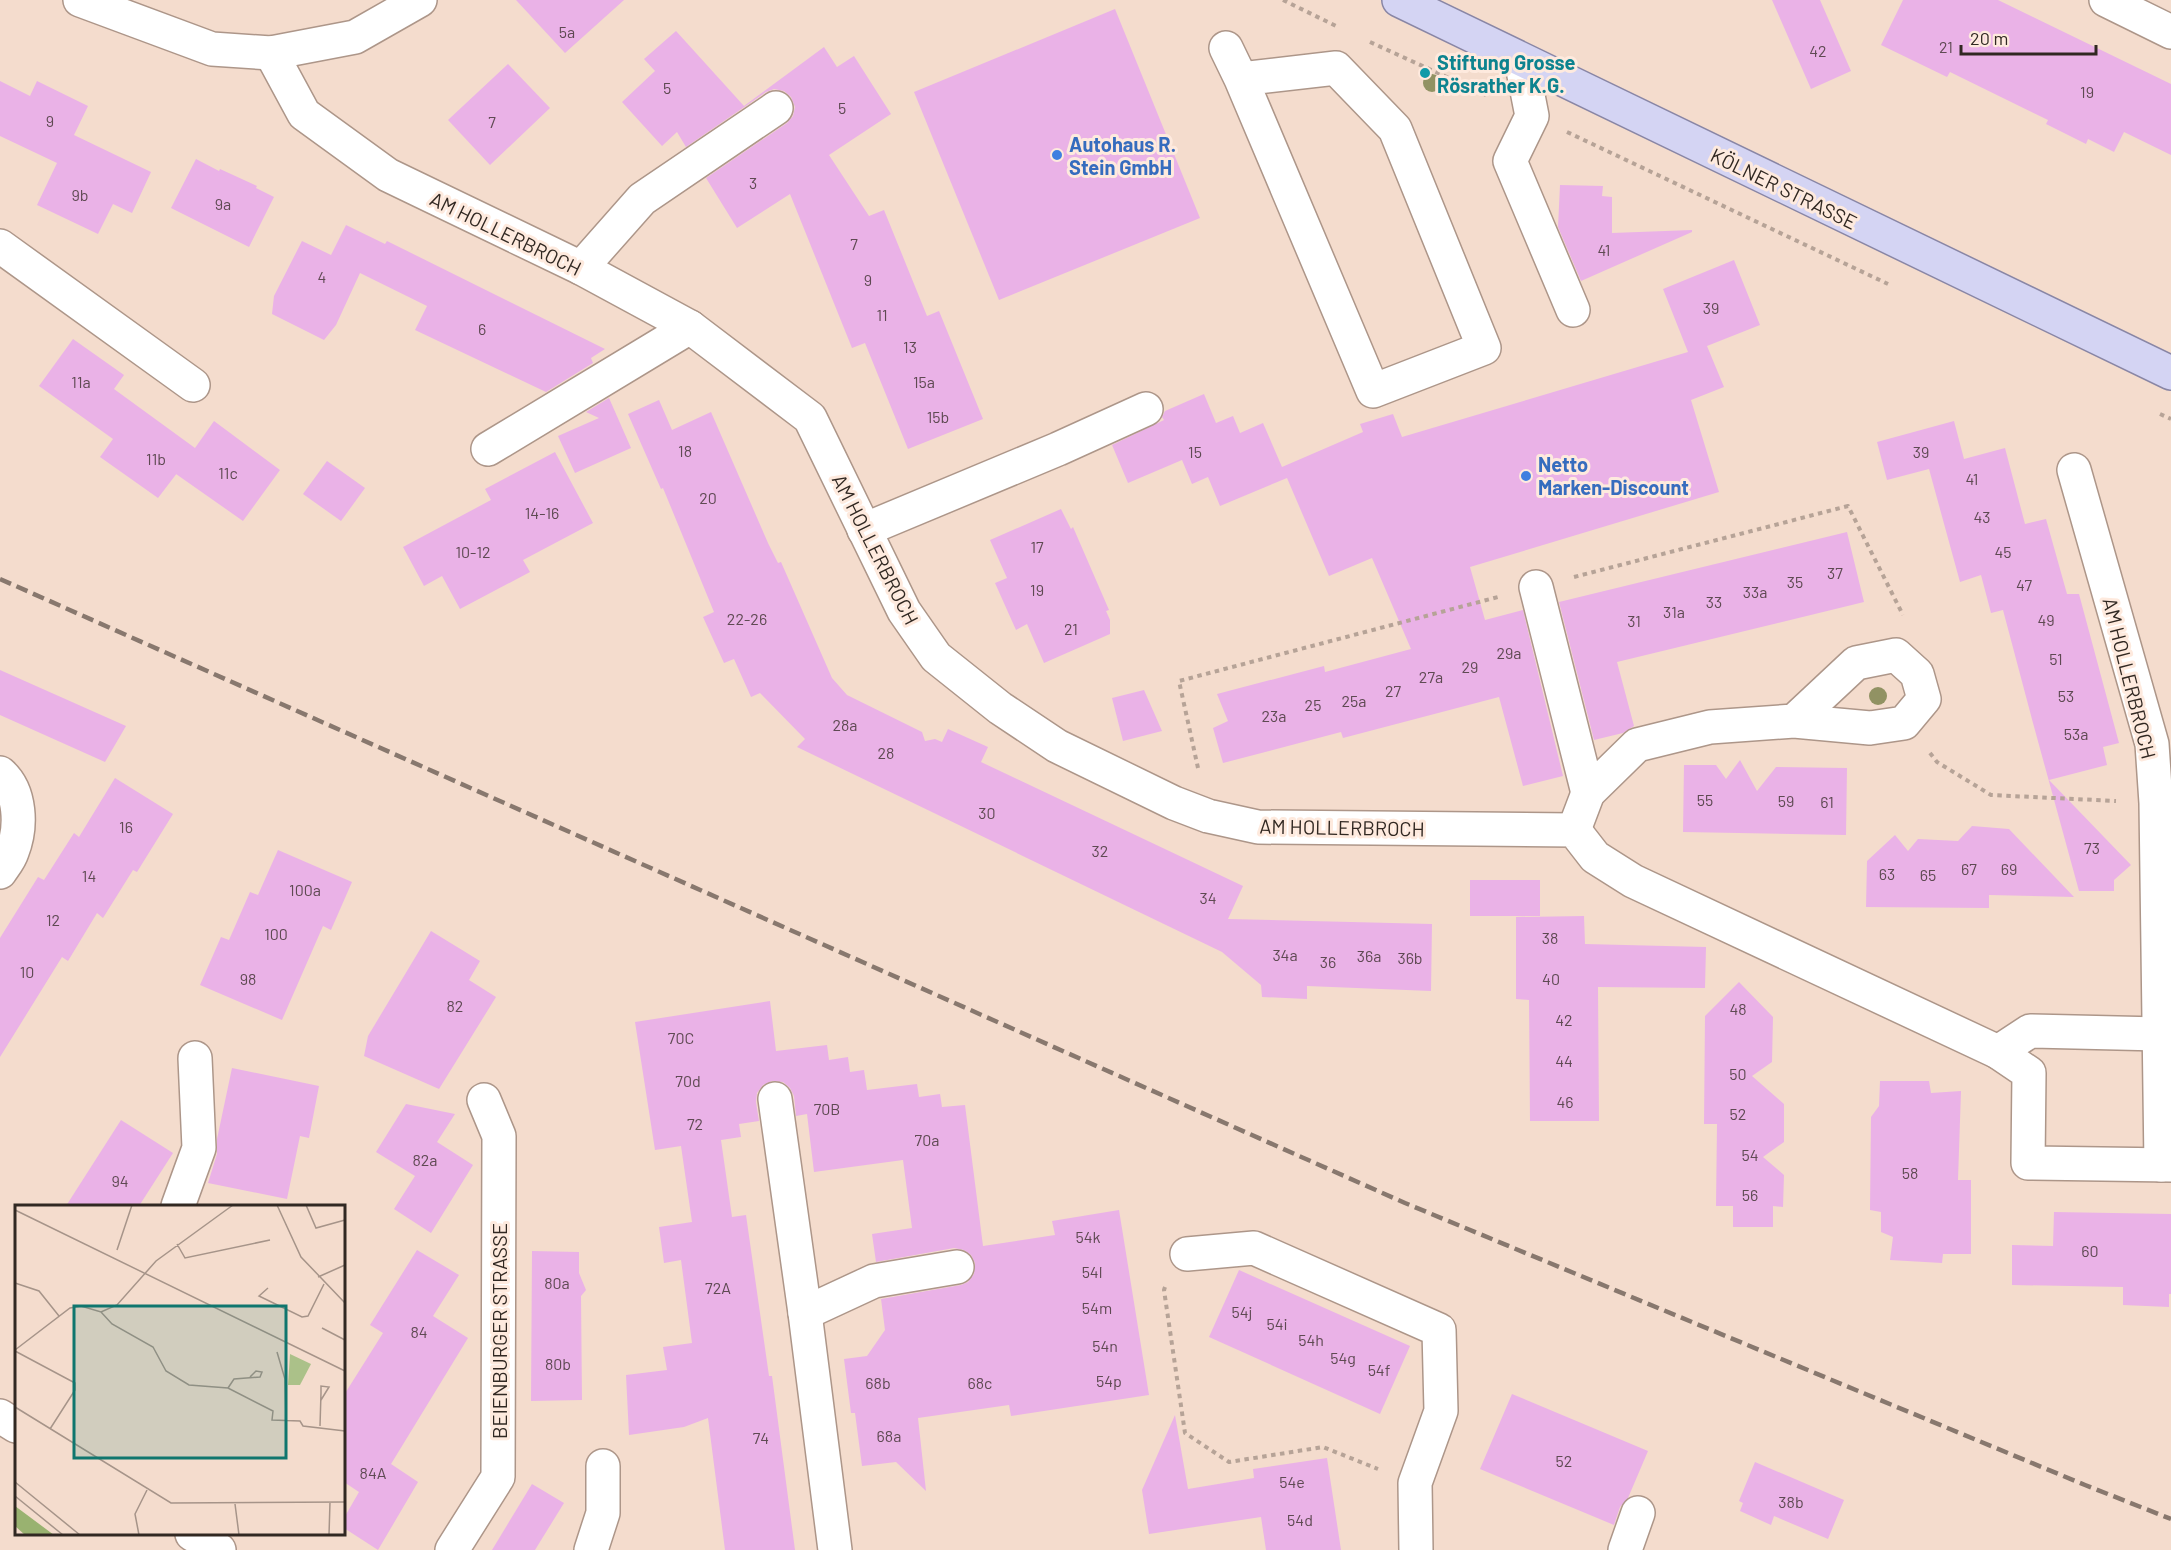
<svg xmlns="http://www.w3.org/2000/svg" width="2171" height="1550" font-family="Barlow,sans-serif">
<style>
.building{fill:#eab2e7}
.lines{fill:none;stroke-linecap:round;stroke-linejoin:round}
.minor-casing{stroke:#ad9689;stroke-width:36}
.major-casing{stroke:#8986a5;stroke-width:36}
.path{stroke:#b6a397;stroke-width:4;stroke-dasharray:4.5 4.5;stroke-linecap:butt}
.minor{stroke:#fff;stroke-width:33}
.major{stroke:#d4d4f3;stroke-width:33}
.rail{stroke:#88786e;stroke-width:4.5;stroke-dasharray:12 6;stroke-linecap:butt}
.tree{fill:#919263}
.culture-dot{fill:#0f9aa8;stroke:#feeade;stroke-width:2}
.shop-dot{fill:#3f7fe0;stroke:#feeade;stroke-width:2}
.labels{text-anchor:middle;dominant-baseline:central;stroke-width:6;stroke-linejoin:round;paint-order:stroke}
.number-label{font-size:16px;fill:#5f4a53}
.culture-label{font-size:20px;font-weight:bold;fill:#0d838f;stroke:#feeade;text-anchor:start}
.shop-label{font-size:20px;font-weight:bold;fill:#366cbe;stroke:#feeade;text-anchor:start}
.street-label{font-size:20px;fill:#312822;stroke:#feeade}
.inset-road{fill:none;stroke:#a69489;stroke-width:1.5}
.view{fill:#0f766e;fill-opacity:0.15;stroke:#0f766e;stroke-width:3}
.inset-edge{fill:none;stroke:#312822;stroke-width:3}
</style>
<rect width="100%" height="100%" fill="#f4dccd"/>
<g class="building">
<path d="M 516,0 L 624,0 L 565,53 Z"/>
<path d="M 1772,0 L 1820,0 L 1851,71 L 1811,89 Z"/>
<path d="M 1903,0 L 1998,0 L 2171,84 L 2171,155 L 2124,132 L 2114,152 L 2088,139 L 2086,144 L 2046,124 L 2048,120 L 1950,72 L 1947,77 L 1881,45 Z"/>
<path d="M 1115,9 L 1200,218 L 999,300 L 914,92 Z"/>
<path d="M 676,31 L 744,106 L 824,47 L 837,67 L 854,56 L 891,114 L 829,155 L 869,216 L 884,210 L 927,316 L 939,311 L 983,419 L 908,449 L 865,343 L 852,348 L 790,194 L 737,228 L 706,178 L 787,123 L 793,116 L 795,107 L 791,97 L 784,91 L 774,89 L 766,92 L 686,147 L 677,132 L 662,146 L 622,102 L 655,71 L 644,59 Z"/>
<path d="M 508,64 L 550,108 L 490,165 L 448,120 Z"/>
<path d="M 0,81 L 30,96 L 37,81 L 88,106 L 74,135 L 151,172 L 132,213 L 113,204 L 98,234 L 37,205 L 57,163 L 0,136 Z"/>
<path d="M 196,159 L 219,171 L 220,169 L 257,186 L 256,188 L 274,197 L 249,247 L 171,208 Z"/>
<path d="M 1560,185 L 1603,186 L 1602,196 L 1612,197 L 1612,233 L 1692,230 L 1692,232 L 1581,281 L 1558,227 Z"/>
<path d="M 346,225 L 385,244 L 387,241 L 605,349 L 591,358 L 593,363 L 546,392 L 415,330 L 427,306 L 360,273 L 336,325 L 324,340 L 272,314 L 274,296 L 302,241 L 331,255 Z"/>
<path d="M 1734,260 L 1760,325 L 1707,346 L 1724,387 L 1691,400 L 1719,492 L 1470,567 L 1485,620 L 1523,610 L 1563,776 L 1523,786 L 1499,697 L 1343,738 L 1341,732 L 1223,763 L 1213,728 L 1228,721 L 1217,694 L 1324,666 L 1325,672 L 1411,649 L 1372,558 L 1329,576 L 1287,478 L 1220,506 L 1208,477 L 1192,484 L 1182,460 L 1128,483 L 1112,445 L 1164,420 L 1162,417 L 1165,411 L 1204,394 L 1216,423 L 1233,416 L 1240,433 L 1263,423 L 1282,467 L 1363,432 L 1360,424 L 1393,414 L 1402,437 L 1688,352 L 1663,289 Z"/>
<path d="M 73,339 L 124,375 L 114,389 L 195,448 L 214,421 L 280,470 L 243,521 L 176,474 L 184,464 L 158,498 L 100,457 L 113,439 L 39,386 Z"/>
<path d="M 609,398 L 631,448 L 575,473 L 558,436 L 599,418 L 586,412 Z"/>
<path d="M 659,400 L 672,430 L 711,412 L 768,543 L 778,563 L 781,562 L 832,678 L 847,695 L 922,732 L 925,741 L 935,739 L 942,742 L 948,729 L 988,747 L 981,762 L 1243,886 L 1228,919 L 1432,924 L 1431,991 L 1307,986 L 1307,999 L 1262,997 L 1261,985 L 1222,952 L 797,747 L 805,739 L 760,693 L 751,697 L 734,659 L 724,663 L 703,617 L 714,612 L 663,488 L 661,489 L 628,414 Z"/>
<path d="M 1954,421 L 1964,459 L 2005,448 L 2025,524 L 2046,519 L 2067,594 L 2079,594 L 2119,743 L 2103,747 L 2107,765 L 2049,780 L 2131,865 L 2114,880 L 2114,891 L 2079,891 L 2033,723 L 2003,610 L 1991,613 L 1981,575 L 1960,582 L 1929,469 L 1887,480 L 1877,442 Z"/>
<path d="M 555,452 L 593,523 L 523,560 L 530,572 L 460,609 L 442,576 L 424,586 L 403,547 L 491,500 L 485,489 Z"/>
<path d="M 327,461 L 365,488 L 341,521 L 303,494 Z"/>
<path d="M 1061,509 L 1071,529 L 1073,527 L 1109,610 L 1106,611 L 1110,620 L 1110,634 L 1044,663 L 1027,624 L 1016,630 L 995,583 L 1007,578 L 990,540 Z"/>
<path d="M 1847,532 L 1864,602 L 1617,662 L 1634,726 L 1623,733 L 1594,740 L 1559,602 Z"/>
<path d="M 0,670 L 126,726 L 105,762 L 0,715 Z"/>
<path d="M 1144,690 L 1162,731 L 1123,741 L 1112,698 Z"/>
<path d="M 1740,760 L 1757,791 L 1776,767 L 1847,768 L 1846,835 L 1683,832 L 1684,765 L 1716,765 L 1726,779 Z"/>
<path d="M 115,778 L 173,814 L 137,872 L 133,870 L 103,918 L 97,913 L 68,961 L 62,957 L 0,1057 L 0,938 L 38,877 L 44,880 L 74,833 L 79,837 Z"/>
<path d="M 1972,826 L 2009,829 L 2074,897 L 1989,895 L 1989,908 L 1866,907 L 1867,861 L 1895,835 L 1908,851 L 1918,839 L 1958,841 Z"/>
<path d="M 278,850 L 352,882 L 331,930 L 323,926 L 282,1020 L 200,985 L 221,937 L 229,940 L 250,892 L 258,895 Z"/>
<rect x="1470" y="880" width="70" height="36"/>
<path d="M 1584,916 L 1585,944 L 1706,947 L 1705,988 L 1598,987 L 1599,1121 L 1530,1121 L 1529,1000 L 1516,999 L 1516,917 Z"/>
<path d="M 431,931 L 480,961 L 469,980 L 496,997 L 439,1089 L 364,1056 L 368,1036 Z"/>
<path d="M 1739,982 L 1773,1017 L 1772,1062 L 1752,1076 L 1784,1104 L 1784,1142 L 1763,1157 L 1784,1175 L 1783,1207 L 1773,1206 L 1773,1227 L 1733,1227 L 1733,1206 L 1716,1206 L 1717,1124 L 1704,1124 L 1705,1016 Z"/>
<path d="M 770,1001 L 776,1051 L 827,1045 L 829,1060 L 848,1057 L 850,1072 L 864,1070 L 867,1090 L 917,1084 L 919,1097 L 940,1094 L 942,1107 L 965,1105 L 983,1246 L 1055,1235 L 1052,1221 L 1119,1210 L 1149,1395 L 1011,1416 L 1009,1405 L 918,1418 L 926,1491 L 896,1462 L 862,1466 L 855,1413 L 851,1413 L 844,1359 L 867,1356 L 885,1330 L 881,1299 L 961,1285 L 968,1282 L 974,1274 L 975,1263 L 971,1255 L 964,1250 L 954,1248 L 876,1262 L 872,1234 L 912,1228 L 903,1160 L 814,1172 L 807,1114 L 796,1116 L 794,1096 L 790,1088 L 783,1082 L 772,1081 L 763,1085 L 757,1093 L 756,1102 L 759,1121 L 739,1124 L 741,1137 L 721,1140 L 732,1217 L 746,1215 L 769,1376 L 772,1376 L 795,1550 L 725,1550 L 708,1418 L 684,1427 L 629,1435 L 626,1375 L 667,1370 L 663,1347 L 692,1343 L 681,1260 L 664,1263 L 659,1227 L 692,1222 L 681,1146 L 655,1150 L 635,1022 Z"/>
<path d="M 232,1068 L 319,1086 L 309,1138 L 300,1136 L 287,1199 L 208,1183 L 217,1154 L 217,1139 Z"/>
<path d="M 1880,1081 L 1929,1081 L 1931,1093 L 1961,1091 L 1958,1180 L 1971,1180 L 1971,1254 L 1943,1254 L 1942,1263 L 1890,1260 L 1893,1237 L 1881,1232 L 1881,1212 L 1870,1210 L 1871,1117 L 1879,1106 Z"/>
<path d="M 406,1104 L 455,1114 L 437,1142 L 473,1165 L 431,1233 L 394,1209 L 415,1176 L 376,1152 Z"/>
<path d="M 121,1120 L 173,1153 L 139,1206 L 66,1206 Z"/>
<path d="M 2054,1212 L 2171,1214 L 2171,1294 L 2169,1294 L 2169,1307 L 2123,1305 L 2123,1287 L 2012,1285 L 2012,1245 L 2053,1246 Z"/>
<path d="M 417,1250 L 459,1275 L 433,1316 L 468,1338 L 391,1464 L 418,1482 L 378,1550 L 344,1528 L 344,1518 L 359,1492 L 344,1482 L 344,1395 L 383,1333 L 370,1325 Z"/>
<path d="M 532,1251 L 579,1252 L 579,1273 L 586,1290 L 581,1296 L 582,1400 L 531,1401 Z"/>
<path d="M 1239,1270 L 1410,1346 L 1380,1414 L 1209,1337 Z"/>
<path d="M 1512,1394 L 1648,1451 L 1628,1498 L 1620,1507 L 1614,1525 L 1480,1469 Z"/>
<path d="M 1175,1415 L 1188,1489 L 1254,1478 L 1253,1469 L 1327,1458 L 1341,1550 L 1266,1550 L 1261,1517 L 1149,1534 L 1142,1490 Z"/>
<path d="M 1755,1462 L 1844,1500 L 1828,1539 L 1774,1516 L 1771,1525 L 1740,1511 L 1743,1503 L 1739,1501 Z"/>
<path d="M 532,1484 L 564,1503 L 535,1550 L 492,1550 Z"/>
</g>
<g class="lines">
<g class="minor-casing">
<g id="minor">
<path d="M 80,0 L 212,49 L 271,53 L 355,37 L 420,0"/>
<path d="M 2106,0 L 2171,32"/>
<path d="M 1226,48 L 1241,79 L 1373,391 L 1484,348 L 1395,129 L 1336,68 L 1241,79"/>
<path d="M 271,53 L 304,114 L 388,175 L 581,268 L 690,327 L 810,418 L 904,611 L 936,657 L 1000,708 L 1057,746 L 1174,803 L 1208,816 L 1258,827 L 1574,830 L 1595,857 L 1633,881 L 1998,1052 L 2029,1073 L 2028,1163 L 2171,1165"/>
<path d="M 1521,60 L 1532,116 L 1510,161 L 1573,310"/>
<path d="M 0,246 L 193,385"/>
<path d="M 581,268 L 642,199 L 776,108"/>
<path d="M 488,449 L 690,327"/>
<path d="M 2074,470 L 2152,744 L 2156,803 L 2161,1165"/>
<path d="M 864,530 L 1058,449 L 1146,409"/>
<path d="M 1536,587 L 1588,793"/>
<path d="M 0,773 C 21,791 22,827 12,852 C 10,859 4,866 0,872"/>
<path d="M 1574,830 L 1588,793 L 1637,745 L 1710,727 L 1794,721 L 1870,728 L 1904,723 L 1924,699 L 1917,674 L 1896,655 L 1856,663 L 1794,721"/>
<path d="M 1998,1052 L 2030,1031 L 2160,1034"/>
<path d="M 775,1099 L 805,1313"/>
<path d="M 178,1206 L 199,1148 L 195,1058"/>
<path d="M 1187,1254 L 1254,1248 L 1439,1330 L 1441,1411 L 1415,1483 L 1416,1550"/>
<path d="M 0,1416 L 16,1426"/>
<path d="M 192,1534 L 219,1550"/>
<path d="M 452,1550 L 498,1477 L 499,1136 L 484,1100"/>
<path d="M 591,1550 L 603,1513 L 603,1466"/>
<path d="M 835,1550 L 805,1313 L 874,1281 L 957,1267"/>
<path d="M 1625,1550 L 1638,1513"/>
</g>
</g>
<g class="major-casing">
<path id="major" d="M 1399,0 L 2171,373"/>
</g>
<g class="path">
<path d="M 1283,0 L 1336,26"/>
<path d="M 1370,42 L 1486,95"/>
<path d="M 1567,132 L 1888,284"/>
<path d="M 2160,414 L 2171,419"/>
<path d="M 1574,577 L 1848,506 L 1903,615"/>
<path d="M 1930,753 L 1937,762 L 1991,795 L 2116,801"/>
<path d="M 1198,768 L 1179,681 L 1498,597"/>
<path d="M 1165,1287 L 1164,1290 L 1185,1433 L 1229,1462 L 1323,1447 L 1378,1469"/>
</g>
<use href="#minor" class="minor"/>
<use href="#major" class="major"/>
<path class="rail" d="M 0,579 L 1405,1203 L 2085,1485 L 2171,1519"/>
</g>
<g class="tree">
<circle cx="1432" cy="83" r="9"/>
<circle cx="1878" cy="696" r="9"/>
</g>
<circle class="culture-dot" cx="1425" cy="73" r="6"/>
<g class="shop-dot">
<circle cx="1057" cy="155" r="6"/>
<circle cx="1526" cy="476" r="6"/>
</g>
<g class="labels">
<g class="number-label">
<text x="567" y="31">5a</text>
<text x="1946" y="46">21</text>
<text x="1818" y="50">42</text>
<text x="667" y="87">5</text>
<text x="2087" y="91">19</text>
<text x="842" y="107">5</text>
<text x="50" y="120">9</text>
<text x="492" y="121">7</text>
<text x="753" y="182">3</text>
<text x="80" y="194">9b</text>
<text x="223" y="203">9a</text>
<text x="854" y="243">7</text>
<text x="1604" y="249">41</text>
<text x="322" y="276">4</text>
<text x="868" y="279">9</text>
<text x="1711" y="307">39</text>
<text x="882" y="314">11</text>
<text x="482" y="328">6</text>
<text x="910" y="346">13</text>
<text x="81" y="381">11a</text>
<text x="924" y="381">15a</text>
<text x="938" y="416">15b</text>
<text x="685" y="450">18</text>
<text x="1195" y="451">15</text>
<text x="1921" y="451">39</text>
<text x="156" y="458">11b</text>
<text x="228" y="472">11c</text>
<text x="1972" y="478">41</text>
<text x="708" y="497">20</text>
<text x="542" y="512">14-16</text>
<text x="1982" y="516">43</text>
<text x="1037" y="546">17</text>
<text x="473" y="551">10-12</text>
<text x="2003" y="551">45</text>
<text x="1835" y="572">37</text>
<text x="1795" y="581">35</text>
<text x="2024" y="584">47</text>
<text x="1037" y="589">19</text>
<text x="1755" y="591">33a</text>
<text x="1714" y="601">33</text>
<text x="1674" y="611">31a</text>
<text x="747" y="618">22-26</text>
<text x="2046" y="619">49</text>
<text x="1634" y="620">31</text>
<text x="1071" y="628">21</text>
<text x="1509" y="652">29a</text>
<text x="2056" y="658">51</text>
<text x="1470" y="666">29</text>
<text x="1431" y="676">27a</text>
<text x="1393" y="690">27</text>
<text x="2066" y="695">53</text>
<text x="1354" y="700">25a</text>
<text x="1313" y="704">25</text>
<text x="1274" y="715">23a</text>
<text x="845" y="724">28a</text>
<text x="2076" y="733">53a</text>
<text x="886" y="752">28</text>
<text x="1705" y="799">55</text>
<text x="1786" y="800">59</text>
<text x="1827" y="801">61</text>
<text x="987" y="812">30</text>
<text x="126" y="826">16</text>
<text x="2092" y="847">73</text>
<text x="1100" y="850">32</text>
<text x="1969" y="868">67</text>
<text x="2009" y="868">69</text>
<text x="1887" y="873">63</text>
<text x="1928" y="874">65</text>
<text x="89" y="875">14</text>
<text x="305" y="889">100a</text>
<text x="1208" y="897">34</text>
<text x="53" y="919">12</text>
<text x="276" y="933">100</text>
<text x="1550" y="937">38</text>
<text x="1285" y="954">34a</text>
<text x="1369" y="955">36a</text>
<text x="1410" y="957">36b</text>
<text x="1328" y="961">36</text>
<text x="27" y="971">10</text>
<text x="248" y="978">98</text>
<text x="1551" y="978">40</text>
<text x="455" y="1005">82</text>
<text x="1738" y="1008">48</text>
<text x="1564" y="1019">42</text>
<text x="681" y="1037">70C</text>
<text x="1564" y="1060">44</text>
<text x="1738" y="1073">50</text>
<text x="688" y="1080">70d</text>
<text x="1565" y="1101">46</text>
<text x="827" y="1108">70B</text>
<text x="1738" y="1113">52</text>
<text x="695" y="1123">72</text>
<text x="927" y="1139">70a</text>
<text x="1750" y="1154">54</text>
<text x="425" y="1159">82a</text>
<text x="1910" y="1172">58</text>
<text x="120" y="1180">94</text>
<text x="1750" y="1194">56</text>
<text x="1088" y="1236">54k</text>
<text x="2090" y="1250">60</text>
<text x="1092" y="1271">54l</text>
<text x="557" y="1282">80a</text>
<text x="718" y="1287">72A</text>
<text x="1097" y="1307">54m</text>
<text x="1242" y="1311">54j</text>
<text x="1277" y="1323">54i</text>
<text x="419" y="1331">84</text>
<text x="1311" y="1339">54h</text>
<text x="1105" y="1345">54n</text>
<text x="1343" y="1357">54g</text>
<text x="558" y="1363">80b</text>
<text x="1379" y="1369">54f</text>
<text x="1109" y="1380">54p</text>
<text x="878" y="1382">68b</text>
<text x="980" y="1382">68c</text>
<text x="889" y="1435">68a</text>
<text x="761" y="1437">74</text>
<text x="1564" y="1460">52</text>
<text x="373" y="1472">84A</text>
<text x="1292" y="1481">54e</text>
<text x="1791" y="1501">38b</text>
<text x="1300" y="1519">54d</text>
</g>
<g class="culture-label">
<text x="1437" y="62">Stiftung Grosse<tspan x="1437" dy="23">Rösrather K.G.</tspan></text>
</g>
<g class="shop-label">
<text x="1069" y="144">Autohaus R.<tspan x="1069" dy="23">Stein GmbH</tspan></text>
<text x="1538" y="464">Netto<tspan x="1538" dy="23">Marken-Discount</tspan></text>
</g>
<g class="street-label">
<text transform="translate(1784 188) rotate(26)">KÖLNER STRASSE</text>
<text transform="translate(506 233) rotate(26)">AM HOLLERBROCH</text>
<text transform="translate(876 549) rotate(63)">AM HOLLERBROCH</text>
<text transform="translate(2130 678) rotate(76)">AM HOLLERBROCH</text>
<text transform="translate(1342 827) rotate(1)">AM HOLLERBROCH</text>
<text transform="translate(499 1331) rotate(-90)">BEIENBURGER STRASSE</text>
</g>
</g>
<g transform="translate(15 1205)">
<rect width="330" height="330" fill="#f4dccd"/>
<path d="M 275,149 L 296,159 L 285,180 L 273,180 Z" fill="#abc189"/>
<path d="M 0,301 L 39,330 L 10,330 L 0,321 Z" fill="#99b270"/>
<path class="inset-road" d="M 262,0 L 286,52 L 330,98M 291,0 L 301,23 L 330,15M 0,5 L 330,166M 162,39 L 170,53 L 255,35M 102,45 L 117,0M 303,72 L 330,60M 0,78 L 24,86 L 44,111M 253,83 L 244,91 L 287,112 L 293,111 L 309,79M 86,107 L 97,119 L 138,142 L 151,166 L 174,180 L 213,183 L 258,206 L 257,215 L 285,216 L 288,221 L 330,226M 307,123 L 330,135M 0,145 L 55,103 L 66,101 L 86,107 L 102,100 L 141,56 L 218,0M 0,146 L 60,178 L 60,185 L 35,224M 262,147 L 270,174 L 271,215M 213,183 L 219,174 L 245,172 L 247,167 L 241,166 L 235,172M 0,202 L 156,298 L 330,297M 305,221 L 306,188 L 306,181 L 314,182 L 306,195M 0,277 L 65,330M 0,291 L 48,330M 220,299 L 224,330M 124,330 L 120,309 L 132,285M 314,330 L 315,297"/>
<path class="view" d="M 59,101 L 271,101 L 271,253 L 59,253 Z"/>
<rect width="330" height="330" class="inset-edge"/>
</g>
<path d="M1961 45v9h135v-9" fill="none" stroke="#312822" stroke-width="3"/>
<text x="1970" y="45" font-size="18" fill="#312822" stroke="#feeade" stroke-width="4.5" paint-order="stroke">20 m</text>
</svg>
